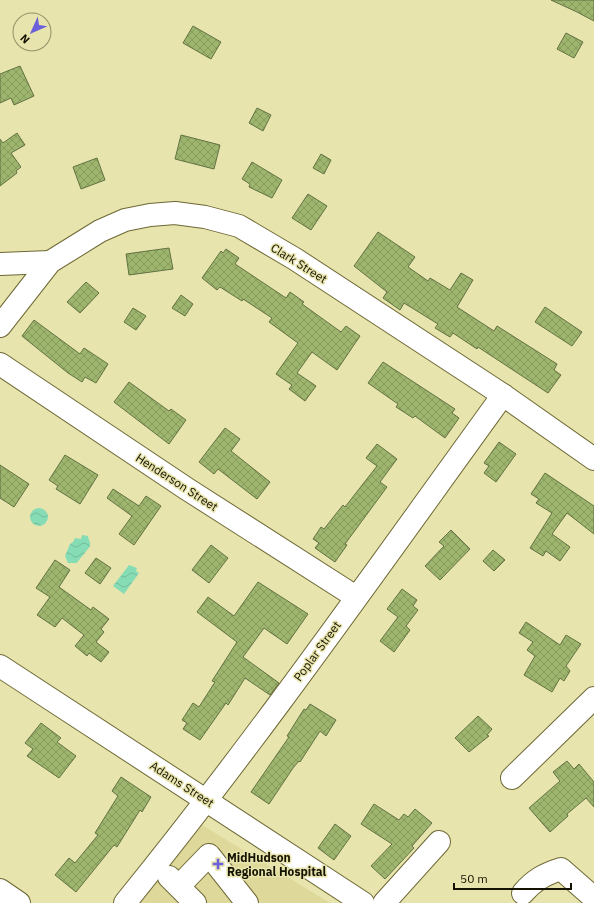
<svg xmlns="http://www.w3.org/2000/svg" width="594" height="903" font-family="'IBM Plex Sans',sans-serif">
<style>
.built{fill:#ded89a}
.water{fill:url(#water-waves)}
.building{fill:url(#building-cross-hatch);stroke:#627243}
.lines{fill:none;stroke-linecap:round;stroke-linejoin:round}
.minor-casing{stroke:#6d6835;stroke-width:24}
.minor{stroke:#fff;stroke-width:22}
.poi-dot{fill:#6c60da;stroke:#e8e4ad;stroke-width:1.5}
.labels{text-anchor:middle;dominant-baseline:central;stroke-width:3;stroke-linejoin:round;paint-order:stroke}
.street-label{font-size:12px;fill:#141201;stroke:#e8e4ad}
.poi-label{font-size:12px;font-weight:bold;fill:#141201;stroke:#e8e4ad;text-anchor:start}
</style>
<defs>
<pattern id="water-waves" width="16" height="10" patternUnits="userSpaceOnUse"><rect width="16" height="10" fill="#86dcb5"/><path d="M0 5q4-4 8 0t8 0" fill="none" stroke="#73bc9a"/></pattern>
<pattern id="building-cross-hatch" width="8" height="8" patternUnits="userSpaceOnUse"><rect width="8" height="8" fill="#9db56d"/><path d="M0 0l8 8M0 8l8-8" fill="none" stroke="#869b5d"/></pattern>
</defs>
<rect width="100%" height="100%" fill="#e8e4ad"/>
<path class="built" d="M 202,825 L 330,903 L 140,903 Z"/>
<g class="water">
<circle cx="39" cy="517" r="9"/>
<path d="M 82,535 L 88,536 C 88,539 91,542 90,546 C 90,547 78,561 77,563 L 68,563 L 65,556 L 70,544 L 73,542 L 75,538 L 81,539 Z"/>
<path d="M 129,565 L 137,568 L 136,571 L 139,573 L 124,594 L 113,586 Z"/>
</g>
<g class="building">
<path d="M 551,0 L 594,0 L 594,21 L 577,12 Z"/>
<path d="M 193,26 L 221,42 L 211,59 L 183,43 Z"/>
<path d="M 566,33 L 583,42 L 574,58 L 557,49 Z"/>
<path d="M 20,66 L 34,96 L 14,105 L 11,98 L 0,103 L 0,74 Z"/>
<path d="M 257,108 L 271,115 L 263,131 L 249,123 Z"/>
<path d="M 17,133 L 25,145 L 11,153 L 21,167 L 16,171 L 17,173 L 0,186 L 0,139 L 3,143 Z"/>
<path d="M 181,135 L 220,145 L 214,169 L 175,159 Z"/>
<path d="M 321,154 L 331,160 L 324,174 L 313,168 Z"/>
<path d="M 97,158 L 105,180 L 81,189 L 73,167 Z"/>
<path d="M 252,162 L 282,180 L 272,198 L 249,187 L 250,184 L 242,179 Z"/>
<path d="M 308,194 L 327,206 L 311,230 L 292,218 Z"/>
<path d="M 378,232 L 415,257 L 408,267 L 428,281 L 430,278 L 450,290 L 461,273 L 473,280 L 457,307 L 494,331 L 497,326 L 557,364 L 554,370 L 561,375 L 548,393 L 478,347 L 477,349 L 453,333 L 450,337 L 435,328 L 438,324 L 404,303 L 400,310 L 383,298 L 387,292 L 354,266 Z"/>
<path d="M 169,248 L 173,269 L 129,275 L 126,254 Z"/>
<path d="M 226,249 L 239,258 L 235,264 L 286,298 L 290,292 L 304,302 L 302,304 L 341,332 L 346,326 L 360,336 L 337,370 L 312,352 L 297,373 L 316,386 L 305,401 L 289,389 L 292,385 L 276,374 L 298,343 L 269,322 L 272,318 L 243,299 L 242,301 L 220,287 L 217,290 L 202,278 L 221,251 L 223,253 Z"/>
<path d="M 86,282 L 99,293 L 80,313 L 67,302 Z"/>
<path d="M 181,295 L 193,304 L 185,316 L 172,308 Z"/>
<path d="M 545,307 L 582,332 L 572,346 L 535,322 Z"/>
<path d="M 133,308 L 146,316 L 136,330 L 124,322 Z"/>
<path d="M 34,320 L 80,354 L 84,348 L 108,364 L 96,383 L 85,377 L 82,382 L 68,373 L 22,336 Z"/>
<path d="M 383,362 L 455,409 L 452,413 L 459,418 L 445,438 L 415,416 L 413,418 L 396,407 L 398,404 L 368,383 Z"/>
<path d="M 129,382 L 169,411 L 171,409 L 186,420 L 169,444 L 114,402 Z"/>
<path d="M 225,428 L 240,439 L 231,451 L 270,482 L 257,499 L 218,469 L 214,474 L 199,462 Z"/>
<path d="M 499,442 L 516,454 L 496,482 L 484,473 L 489,466 L 484,463 Z"/>
<path d="M 377,444 L 397,459 L 380,482 L 387,487 L 345,544 L 347,545 L 335,562 L 315,548 L 319,543 L 313,539 L 321,527 L 324,529 L 343,505 L 345,507 L 377,466 L 366,458 Z"/>
<path d="M 65,455 L 98,475 L 80,504 L 56,489 L 58,486 L 49,480 Z"/>
<path d="M 0,465 L 29,484 L 14,507 L 0,498 Z"/>
<path d="M 545,473 L 594,506 L 594,534 L 567,513 L 552,534 L 570,547 L 560,561 L 546,551 L 543,556 L 530,548 L 552,513 L 536,503 L 539,499 L 531,494 Z"/>
<path d="M 113,489 L 139,506 L 146,496 L 161,506 L 134,545 L 119,534 L 132,516 L 107,498 Z"/>
<path d="M 451,530 L 470,549 L 440,580 L 425,566 L 444,546 L 439,542 Z"/>
<path d="M 211,545 L 228,558 L 209,583 L 192,570 Z"/>
<path d="M 493,550 L 505,560 L 494,571 L 483,561 Z"/>
<path d="M 96,558 L 111,568 L 100,584 L 85,573 Z"/>
<path d="M 55,560 L 70,570 L 59,587 L 91,610 L 93,607 L 109,619 L 101,629 L 104,632 L 96,642 L 109,652 L 101,662 L 89,653 L 87,656 L 75,646 L 84,635 L 62,618 L 55,627 L 37,615 L 50,597 L 36,588 Z"/>
<path d="M 258,582 L 308,614 L 287,644 L 264,628 L 243,657 L 279,683 L 270,695 L 245,678 L 228,705 L 226,703 L 200,740 L 183,729 L 187,723 L 182,720 L 193,703 L 199,707 L 215,682 L 212,681 L 237,642 L 197,612 L 208,597 L 234,616 Z"/>
<path d="M 402,589 L 417,600 L 413,606 L 418,610 L 406,626 L 410,630 L 394,652 L 380,641 L 398,617 L 387,609 Z"/>
<path d="M 526,622 L 560,645 L 566,635 L 581,644 L 566,666 L 570,671 L 564,681 L 560,678 L 552,692 L 524,675 L 535,656 L 527,650 L 533,642 L 519,633 Z"/>
<path d="M 310,704 L 336,720 L 326,736 L 320,731 L 300,762 L 299,761 L 293,768 L 269,804 L 251,792 L 289,737 L 287,736 L 304,709 L 306,710 Z"/>
<path d="M 478,716 L 492,729 L 487,735 L 489,736 L 469,752 L 455,738 Z"/>
<path d="M 41,723 L 61,738 L 57,742 L 76,756 L 59,778 L 27,756 L 33,749 L 25,743 Z"/>
<path d="M 567,761 L 574,769 L 579,764 L 594,782 L 594,807 L 586,798 L 567,814 L 568,816 L 550,832 L 529,808 L 560,781 L 553,772 Z"/>
<path d="M 121,777 L 151,797 L 142,812 L 140,810 L 117,847 L 114,845 L 76,892 L 55,875 L 69,858 L 75,863 L 98,835 L 95,833 L 118,796 L 112,791 Z"/>
<path d="M 374,804 L 399,820 L 404,814 L 408,817 L 415,809 L 432,823 L 412,846 L 414,848 L 385,879 L 371,866 L 392,844 L 361,824 Z"/>
<path d="M 335,824 L 351,836 L 334,860 L 318,848 Z"/>
</g>
<g class="lines">
<g class="minor-casing">
<g id="minor">
<path d="M 0,264 L 50,262"/>
<path d="M 0,326 L 50,262 L 100,231 L 125,220 L 150,215 L 175,213 L 205,217 L 239,226 L 295,259 L 503,395 L 594,459"/>
<path d="M 0,364 L 187,489 L 356,597"/>
<path d="M 0,666 L 363,903"/>
<path d="M 512,778 L 594,698"/>
<path d="M 169,877 L 195,903"/>
<path d="M 179,886 L 209,855 L 247,903"/>
<path d="M 0,890 L 19,903"/>
<path d="M 523,893 C 534,880 545,874 561,869 L 594,898"/>
<path d="M 125,903 C 258,739 379,566 503,395"/>
<path d="M 384,903 L 439,842"/>
</g>
</g>
<use href="#minor" class="minor"/>
</g>
<path class="poi-dot" d="M216 858h4v4h4v4h-4v4h-4v-4h-4v-4h4z"/>
<g class="labels">
<g class="street-label">
<text transform="translate(299 263) rotate(32)">Clark Street</text>
<text transform="translate(177 482) rotate(33)">Henderson Street</text>
<text transform="translate(317 651) rotate(-54)">Poplar Street</text>
<text transform="translate(182 784) rotate(33)">Adams Street</text>
</g>
<g class="poi-label">
<text x="227" y="857">MidHudson<tspan x="227" dy="14">Regional Hospital</tspan></text>
</g>
</g>
<g transform="translate(32 32) rotate(225)"><circle r="19" fill="#e8e4ad" stroke="#939068"/>
<path d="M0-3L7 15L0 10L-7 15Z" fill="#6c60da"/>
<text y="-6" font-size="11" font-weight="bold" text-anchor="middle" fill="#141201">N</text>
</g>
<path d="M454 883v6h117v-6" fill="none" stroke="#141201" stroke-width="2"/>
<text x="460" y="883" font-size="12" fill="#141201" stroke="#e8e4ad" stroke-width="3" paint-order="stroke">50 m</text>
</svg>
